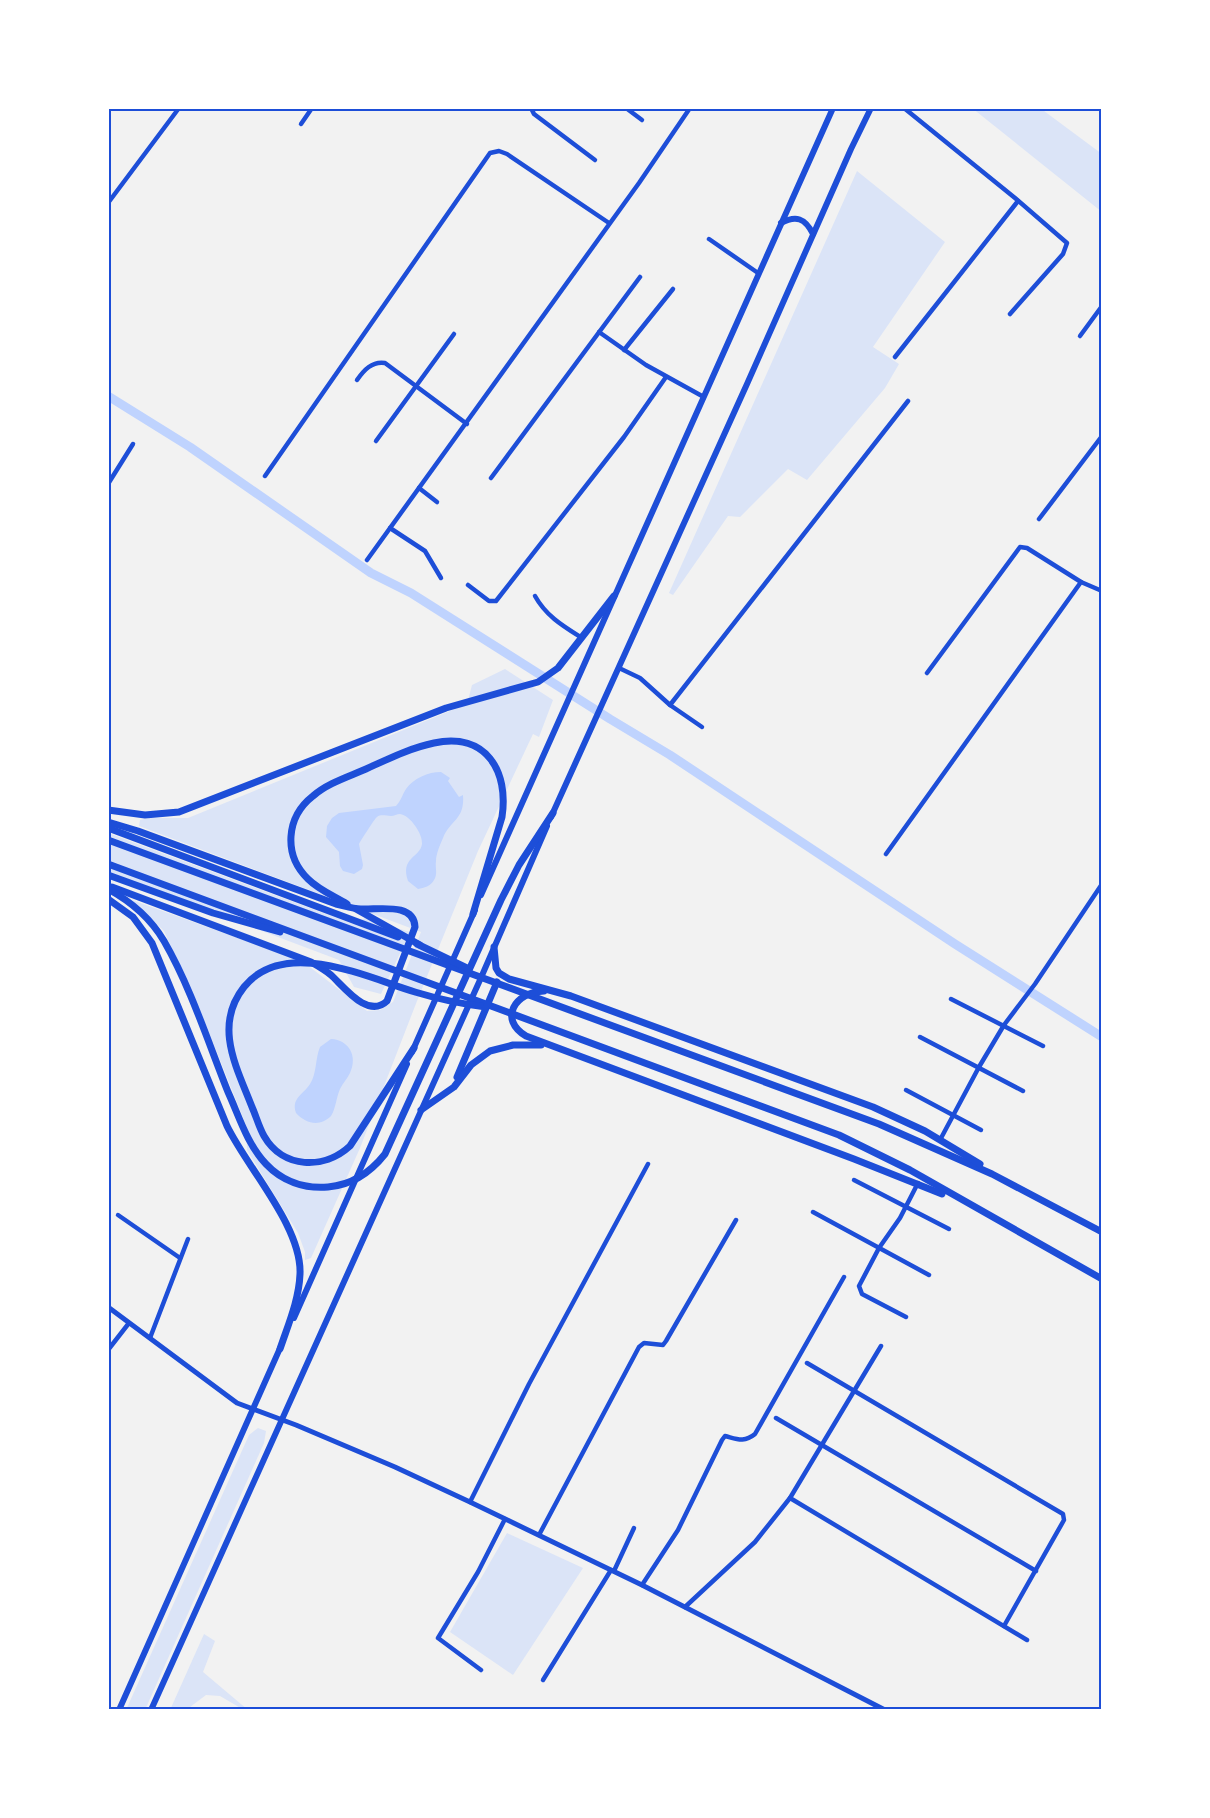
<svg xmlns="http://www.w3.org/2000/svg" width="1210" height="1818" font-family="'Roboto Condensed',sans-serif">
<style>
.green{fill:#dbe4f7}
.water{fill:#bfd3fe}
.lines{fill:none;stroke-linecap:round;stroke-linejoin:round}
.canal{stroke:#bfd3fe;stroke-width:9}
.minor{stroke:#1d4ed8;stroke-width:4.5}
.tertiary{stroke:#1d4ed8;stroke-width:5}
.secondary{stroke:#1d4ed8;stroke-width:6}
.primary{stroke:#1d4ed8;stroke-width:7}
.neatline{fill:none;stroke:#1d4ed8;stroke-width:2}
</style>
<rect width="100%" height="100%" fill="#f2f2f2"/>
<g class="green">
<path d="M 972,108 L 1040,108 L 1102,154 L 1102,212 Z"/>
<path d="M 857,171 L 945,242 L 873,347 L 899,364 L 885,388 L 807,480 L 788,469 L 740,517 L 728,516 L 673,595 L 669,593 Z"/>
<path d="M 505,669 L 553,700 L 539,737 L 533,734 L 478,851 L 417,1001 L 360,1148 L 311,1258 L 305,1260 L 305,1252 L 298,1233 L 247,1150 L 246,1125 L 202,1015 L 164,931 L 132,900 L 302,961 L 367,1011 L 380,1010 L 393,1002 L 421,932 L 139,826 L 140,820 L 150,818 L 188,818 L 467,704 L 472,685 Z"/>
<path d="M 108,833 L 353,924 L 365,918 L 410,932 L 381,994 L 354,987 L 339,960 L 108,873 Z"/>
<path d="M 258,1428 L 266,1431 L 264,1443 L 145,1710 L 126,1710 L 249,1435 Z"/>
<path d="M 507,1533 L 583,1568 L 513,1675 L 450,1632 Z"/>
<path d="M 204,1634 L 215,1641 L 203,1672 L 248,1710 L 244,1710 L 220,1696 L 206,1695 L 186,1710 L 170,1710 Z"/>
</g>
<g class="water">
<path d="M 441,772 L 450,778 L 448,781 L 459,797 L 463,795 C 465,820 450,820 443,838 C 440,845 436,854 436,861 C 435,868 438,874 434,880 C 431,886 424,888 418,889 L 408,881 C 400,857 420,858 422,844 C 423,834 410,815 400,814 C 397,814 394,816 391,816 C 386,816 381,814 377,817 C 375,818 360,842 359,844 L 363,865 L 362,869 L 354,874 L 343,871 L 340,866 L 339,852 L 326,837 L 327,826 L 332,818 L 339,813 L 396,806 C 401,801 402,795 406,789 C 414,778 428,772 441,772 Z"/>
<path d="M 331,1039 C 349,1040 358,1056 350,1073 C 347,1079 343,1083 340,1089 C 336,1098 336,1108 331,1116 C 320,1127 306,1124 296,1113 C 291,1098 303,1095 310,1084 C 317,1073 315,1059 320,1047 Z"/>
</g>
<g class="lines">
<path class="canal" d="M 108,396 L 190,447 L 371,573 L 411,593 L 610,719 L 670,755 L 955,944 L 1102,1037"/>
<g class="minor">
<path d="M 531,108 L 534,114 L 595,160"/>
<path d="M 626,108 L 642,120"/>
<path d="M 904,108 L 1015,198 L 1067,243 L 1063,254 L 1010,314"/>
<path d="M 301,124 L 312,108"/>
<path d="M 108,203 L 179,108"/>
<path d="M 709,239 L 758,273"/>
<path d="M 599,332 L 646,365 L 702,396"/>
<path d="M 1080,336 L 1102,306"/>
<path d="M 624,350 L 673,289"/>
<path d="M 895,357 L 1018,201"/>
<path d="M 357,380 C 364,370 372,361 385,363 L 467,424"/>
<path d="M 376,441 L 454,334"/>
<path d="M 265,476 L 490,153 L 499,151 L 507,154 L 609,223"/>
<path d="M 491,478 L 640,277"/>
<path d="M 108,484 L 133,444"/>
<path d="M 419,488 L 437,502"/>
<path d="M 1039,519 L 1102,436"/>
<path d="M 390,528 L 425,551 L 441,578"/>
<path d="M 367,560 L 639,183 L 690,108"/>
<path d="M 468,585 L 489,601 L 496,601 L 624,437 L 666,377"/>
<path d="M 535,596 C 546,616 563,626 582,638"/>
<path d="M 619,668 L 640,678 L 670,705 L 702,727"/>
<path d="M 927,673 L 1020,547 L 1027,548 L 1081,582"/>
<path d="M 670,705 L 908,401"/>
<path d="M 886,854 L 1081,582 L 1102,591"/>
<path d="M 951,999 L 1043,1046"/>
<path d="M 920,1037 L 1023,1091"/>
<path d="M 906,1090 L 981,1130"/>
<path d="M 940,1140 L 979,1067 L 1004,1025 L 1035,984 L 1102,884"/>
<path d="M 854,1180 L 949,1229"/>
<path d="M 813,1212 L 929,1275"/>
<path d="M 118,1215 L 180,1258"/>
<path d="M 906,1317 L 862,1294 L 859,1286 L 879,1248 L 900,1218 L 918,1183"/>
<path d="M 150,1338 L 188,1239"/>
<path d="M 108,1350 L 129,1323"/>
<path d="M 807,1363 L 1063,1514 L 1064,1520 L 1004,1626"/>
<path d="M 776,1418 L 1036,1571"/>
<path d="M 790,1498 L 1027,1640"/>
<path d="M 470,1502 L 529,1384 L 648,1164"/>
<path d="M 539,1535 L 639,1347 L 644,1343 L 663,1345 L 666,1341 L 736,1220"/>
<path d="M 614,1571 L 634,1528"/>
<path d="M 642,1585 L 678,1530 L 722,1440 L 725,1436 C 737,1439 744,1443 755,1434 L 844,1277"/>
<path d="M 685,1607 L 755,1542 L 790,1498 L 881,1346"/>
<path d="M 481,1670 L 438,1638 L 478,1572 L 505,1519"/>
<path d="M 543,1680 L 611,1570"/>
</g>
<path class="tertiary" d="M 108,1307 L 237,1403 L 296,1425 L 395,1467 L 470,1502 L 642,1585 L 885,1710"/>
<g class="secondary">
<path d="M 781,223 C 796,215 805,218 813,234"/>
<path d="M 551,817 L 747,384 L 851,149 L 871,108"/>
<path d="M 481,895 L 833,108"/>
<path d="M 412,1052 L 475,910"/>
<path d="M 294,1318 L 407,1064"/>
<path d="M 119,1710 L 281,1346"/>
<path d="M 151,1710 L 480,980 L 547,826"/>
</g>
<g class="primary">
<path d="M 108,810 L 145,815 L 179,812 L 446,708 L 538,682 L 558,668 L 614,596"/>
<path d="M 108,822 L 138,831 L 336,904 C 345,906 352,909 361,909 C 378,910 414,902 415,927 L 387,1001 C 368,1019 345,988 331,975 C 325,970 318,966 311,962 L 112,887"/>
<path d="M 108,828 L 398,937"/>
<path d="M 108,840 L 879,1124 L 992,1174 L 1102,1232"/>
<path d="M 108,864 L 839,1135 L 910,1170 L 1102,1279"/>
<path d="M 108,875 L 213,913 L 280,932"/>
<path d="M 108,889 C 130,901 151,919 164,941 C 191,988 208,1042 228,1092 C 239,1116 247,1144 266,1164 C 282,1181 304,1189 328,1187 C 352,1185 370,1173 385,1154 L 501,900 L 519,865 L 553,813"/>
<path d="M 108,899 L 133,917 L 152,943 L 227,1126 C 248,1169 302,1227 300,1274 C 299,1300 288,1325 280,1349"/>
<path d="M 347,904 C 334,896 319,890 308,879 C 283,855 286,817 313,796 C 328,783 348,777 366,769 C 388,759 410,748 434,743 C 486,732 509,771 502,817 L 473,914"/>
<path d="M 356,909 L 420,945"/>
<path d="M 417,944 L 469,969"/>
<path d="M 494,947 L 496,968 L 499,973 L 509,979 L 571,996 L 873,1107 L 925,1131 L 980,1164"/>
<path d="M 544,991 C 515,992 498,1019 526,1036 L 854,1159 L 942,1194"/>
<path d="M 414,1048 L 350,1146 C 324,1170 283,1169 264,1136 C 259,1127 256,1116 252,1107 C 237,1068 213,1026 244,987 C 284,937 366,977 415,992 C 438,999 462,1004 486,1007"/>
<path d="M 457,1077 L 497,982"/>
<path d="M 421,1110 L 454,1087 L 471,1065 L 490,1051 L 513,1045 L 541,1045"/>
</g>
</g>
<rect width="1210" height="1818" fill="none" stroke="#ffffff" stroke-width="219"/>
<rect x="110" y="110" width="990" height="1598" class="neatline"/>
</svg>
